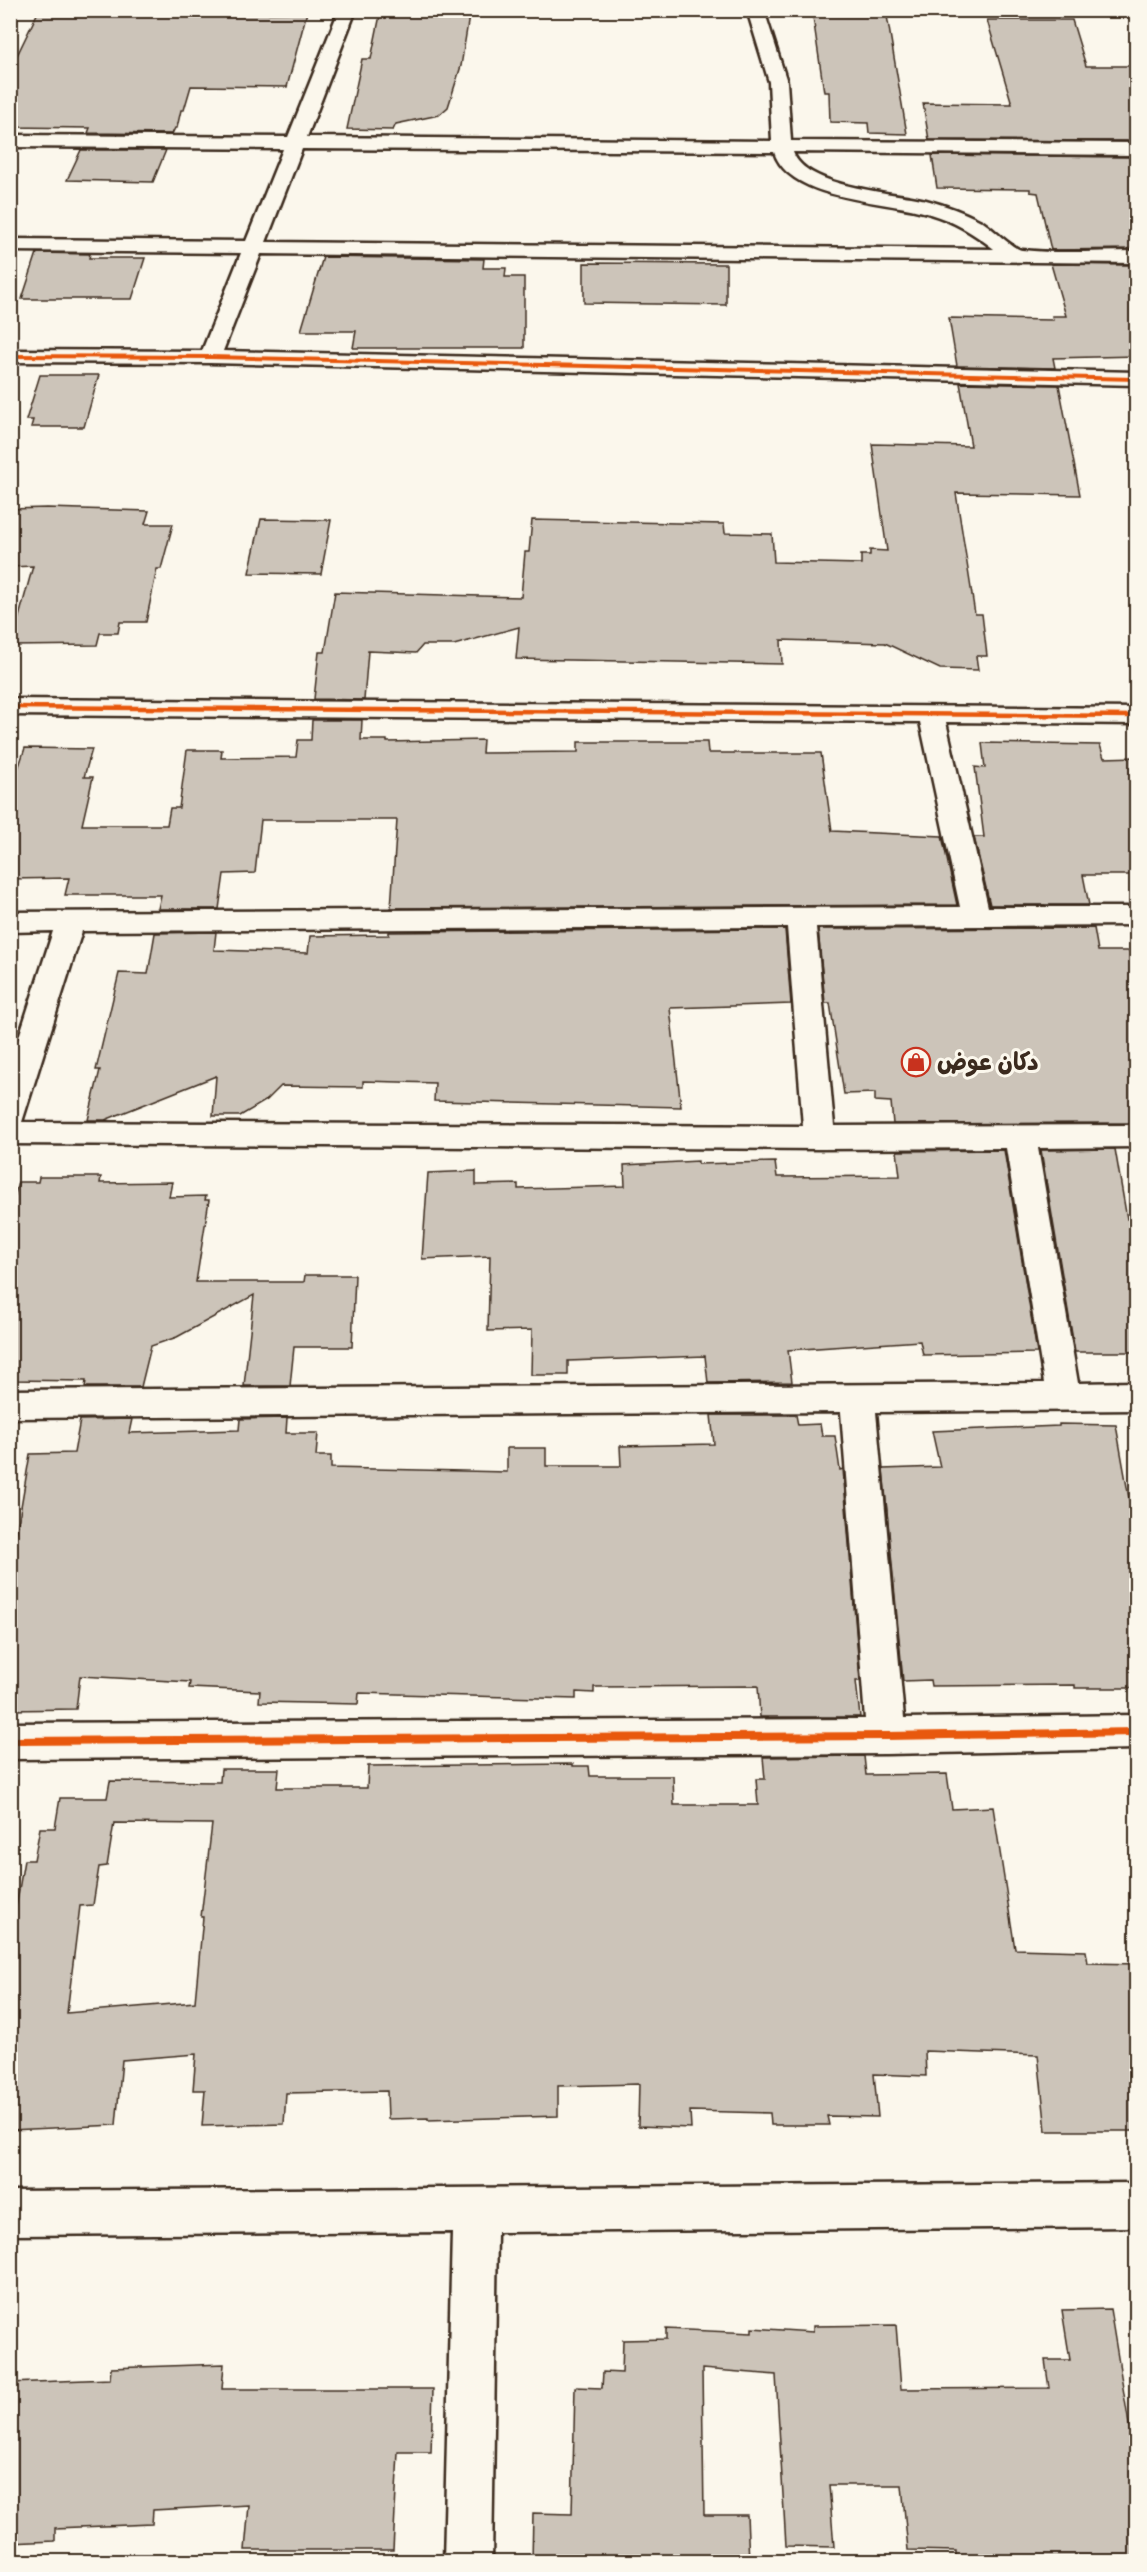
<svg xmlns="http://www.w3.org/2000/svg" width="1147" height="2572" font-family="Caveat,'Playpen Sans Arabic',sans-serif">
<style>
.building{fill:#ccc4b9;stroke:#3b2a1e;stroke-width:1.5;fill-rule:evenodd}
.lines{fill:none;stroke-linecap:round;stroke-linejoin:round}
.street-casing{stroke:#3b2a1e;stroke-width:5}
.street{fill:#fbf7ec;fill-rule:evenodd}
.cycleway-far2-casing{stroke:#fbf7ec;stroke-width:6}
.cycleway-far1-casing{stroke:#fbf7ec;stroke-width:8}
.cycleway-casing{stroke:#fbf7ec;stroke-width:11}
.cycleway-far2{stroke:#e8590c;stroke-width:4}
.cycleway-far1{stroke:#e8590c;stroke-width:4.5}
.cycleway{stroke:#e8590c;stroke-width:8}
.labels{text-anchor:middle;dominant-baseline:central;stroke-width:6;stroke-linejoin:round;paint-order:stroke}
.poi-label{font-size:24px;font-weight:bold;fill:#3b2a1e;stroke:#fbf7ec;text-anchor:start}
</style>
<rect width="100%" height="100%" fill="#fbf7ec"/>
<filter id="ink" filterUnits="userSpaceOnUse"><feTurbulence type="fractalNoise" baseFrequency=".0167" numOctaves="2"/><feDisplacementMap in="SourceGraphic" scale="12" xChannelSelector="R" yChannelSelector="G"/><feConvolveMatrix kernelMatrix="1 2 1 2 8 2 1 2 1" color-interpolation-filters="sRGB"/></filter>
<g filter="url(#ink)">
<g class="building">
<path d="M 39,10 L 260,13 L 307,12 L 287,87 L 191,86 L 184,110 L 181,110 L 177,128 L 175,128 L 172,134 L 88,133 L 90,128 L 10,127 L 10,70 Z"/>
<path d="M 812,10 L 886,10 L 907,134 L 869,133 L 868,123 L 830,122 L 829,92 L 824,92 Z"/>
<path d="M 380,15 L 469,16 L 461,66 L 448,107 L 439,115 L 396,124 L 393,130 L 347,129 L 362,59 L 371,59 Z"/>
<path d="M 987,20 L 1072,20 L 1086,66 L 1137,66 L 1137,141 L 929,140 L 923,103 L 1012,104 Z"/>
<path d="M 81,150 L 166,150 L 153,182 L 67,180 Z"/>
<path d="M 932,155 L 1137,157 L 1137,249 L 1051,250 L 1038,193 L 1030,192 L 1030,189 L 937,188 Z"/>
<path d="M 37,253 L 90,254 L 89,258 L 145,258 L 132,299 L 22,299 Z"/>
<path d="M 323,257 L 484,259 L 483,268 L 506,268 L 505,277 L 524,277 L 524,348 L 353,348 L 356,331 L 301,331 Z"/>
<path d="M 584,263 L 726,264 L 726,305 L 584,303 Z"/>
<path d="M 1051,264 L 1137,265 L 1137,356 L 1053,358 L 1055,368 L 957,366 L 949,318 L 1053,320 L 1052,316 L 1066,316 Z"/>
<path d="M 40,375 L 99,375 L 84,427 L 31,427 L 33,420 L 26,420 Z"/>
<path d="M 960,383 L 1059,385 L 1080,495 L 956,493 L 975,614 L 982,614 L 987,656 L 976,656 L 978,670 L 940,669 L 885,643 L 781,640 L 782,664 L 516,659 L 519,627 L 454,645 L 423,645 L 416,653 L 368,651 L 364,700 L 314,699 L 319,652 L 325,652 L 335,592 L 521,597 L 525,552 L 529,552 L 532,520 L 724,524 L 725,533 L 772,534 L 774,562 L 861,564 L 861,555 L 870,555 L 870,550 L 887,551 L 872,444 L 971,446 Z"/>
<path d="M 47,508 L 149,511 L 145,524 L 173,524 L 161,569 L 157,569 L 146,622 L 120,622 L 118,633 L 100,633 L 97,645 L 11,646 L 33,566 L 10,567 L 10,509 Z"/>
<path d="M 261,519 L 331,520 L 321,574 L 249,573 Z"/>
<path d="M 312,720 L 362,720 L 361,740 L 387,740 L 387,742 L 483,740 L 482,753 L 578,752 L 578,742 L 707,742 L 708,753 L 821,753 L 832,831 L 942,836 L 957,905 L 391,908 L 397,820 L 261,820 L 255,873 L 224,874 L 219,909 L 158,909 L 161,895 L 65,895 L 69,878 L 10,879 L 10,793 L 25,748 L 92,749 L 84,777 L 93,777 L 82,825 L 167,825 L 170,808 L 179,808 L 187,750 L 222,750 L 221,758 L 296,757 L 298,740 L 311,740 Z"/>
<path d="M 982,743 L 1100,745 L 1104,758 L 1137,757 L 1137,875 L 1083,875 L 1089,905 L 990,905 L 974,837 L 984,837 L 975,767 L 985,768 Z"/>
<path d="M 1094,928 L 1098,951 L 1137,951 L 1137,1123 L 893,1124 L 891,1102 L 875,1101 L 875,1093 L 844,1094 L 830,1003 L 825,1003 L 818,929 Z"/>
<path d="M 785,929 L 791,1004 L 670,1008 L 681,1107 L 434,1101 L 435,1083 L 363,1081 L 363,1087 L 281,1086 L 267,1100 L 240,1116 L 213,1116 L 216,1076 L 105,1120 L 88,1120 L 100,1070 L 96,1070 L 119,973 L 148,974 L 155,933 L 216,932 L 214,950 L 308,953 L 310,936 L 389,935 L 389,932 Z"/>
<path d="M 1115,1149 L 1127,1219 L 1137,1219 L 1137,1352 L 1075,1352 L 1041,1150 Z"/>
<path d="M 1004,1150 L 1037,1353 L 923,1355 L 920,1341 L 788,1350 L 792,1382 L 708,1383 L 705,1356 L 568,1361 L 568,1375 L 531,1375 L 532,1330 L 488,1331 L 490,1256 L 422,1259 L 428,1173 L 476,1171 L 476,1185 L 518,1184 L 518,1189 L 625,1186 L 624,1165 L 698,1161 L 698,1164 L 775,1162 L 777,1177 L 900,1176 L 897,1151 Z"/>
<path d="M 39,1177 L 101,1177 L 100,1183 L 172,1182 L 169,1197 L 206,1196 L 205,1200 L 209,1200 L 196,1282 L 304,1282 L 305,1275 L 355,1275 L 352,1347 L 294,1347 L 290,1386 L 244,1386 L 254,1295 L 177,1337 L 151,1346 L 141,1387 L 85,1387 L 86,1381 L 10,1380 L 10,1215 L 18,1182 L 38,1182 Z"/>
<path d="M 711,1415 L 796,1415 L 798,1425 L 820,1424 L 822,1436 L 835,1436 L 840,1470 L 843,1469 L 860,1681 L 856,1681 L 860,1717 L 760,1717 L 758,1686 L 594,1687 L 594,1693 L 576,1692 L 576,1699 L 359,1693 L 358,1704 L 259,1702 L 260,1691 L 189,1688 L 190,1682 L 80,1676 L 76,1709 L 10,1710 L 10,1571 L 30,1454 L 74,1453 L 80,1420 L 132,1419 L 129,1433 L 239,1430 L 240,1419 L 287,1418 L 286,1433 L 318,1433 L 316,1456 L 331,1456 L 331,1468 L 507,1472 L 507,1448 L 546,1448 L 546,1466 L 621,1466 L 620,1446 L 714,1444 Z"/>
<path d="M 1059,1424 L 1116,1425 L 1137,1543 L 1137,1688 L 1075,1688 L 1075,1685 L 931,1686 L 930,1680 L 903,1681 L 883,1469 L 940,1467 L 932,1431 L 1059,1426 Z"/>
<path d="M 864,1756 L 866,1775 L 947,1774 L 952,1809 L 993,1807 L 1015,1949 L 1086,1951 L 1088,1963 L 1137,1964 L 1137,2131 L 1046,2131 L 1038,2055 L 925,2051 L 926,2076 L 874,2074 L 878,2117 L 827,2116 L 829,2125 L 771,2125 L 770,2113 L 690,2111 L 691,2128 L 638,2126 L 639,2084 L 558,2086 L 558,2116 L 428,2120 L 428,2118 L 388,2119 L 387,2091 L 286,2093 L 284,2124 L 202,2126 L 205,2090 L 193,2090 L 196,2054 L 122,2060 L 116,2125 L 10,2130 L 10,1913 L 15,1913 L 24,1860 L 34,1860 L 40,1828 L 55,1828 L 60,1798 L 107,1798 L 110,1781 L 220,1782 L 221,1769 L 279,1769 L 277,1788 L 367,1788 L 368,1766 L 573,1764 L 573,1766 L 589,1766 L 590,1776 L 673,1776 L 674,1805 L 758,1805 L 756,1779 L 765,1779 L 763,1757 ZM 114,1823 L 212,1824 L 201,1917 L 203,1917 L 195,2002 L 67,2013 L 80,1906 L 93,1905 L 99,1867 L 107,1866 Z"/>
<path d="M 1110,2309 L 1137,2473 L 1137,2562 L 956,2562 L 956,2551 L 908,2550 L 902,2485 L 829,2485 L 834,2547 L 786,2546 L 776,2375 L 702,2369 L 704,2515 L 747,2515 L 749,2562 L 532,2562 L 533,2513 L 572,2514 L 575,2387 L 602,2388 L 603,2372 L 622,2373 L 623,2340 L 666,2339 L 666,2329 L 752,2333 L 752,2328 L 813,2332 L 813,2326 L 896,2325 L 901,2389 L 1049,2388 L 1045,2360 L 1070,2360 L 1062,2310 Z"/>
<path d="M 224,2364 L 222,2389 L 433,2389 L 431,2452 L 398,2452 L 393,2550 L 245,2550 L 249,2505 L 153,2510 L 152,2524 L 55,2528 L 55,2541 L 10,2543 L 10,2383 L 110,2379 L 111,2368 Z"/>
</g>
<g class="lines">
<g class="street-casing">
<g id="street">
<path d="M 339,10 L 356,10 L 307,137 L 772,141 L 769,82 L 747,10 L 764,10 L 787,82 L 791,141 L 1136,143 L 1136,155 L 793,152 C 805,188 893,192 926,200 C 945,205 964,212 981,221 C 992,227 1012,249 1022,250 C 1059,254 1099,251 1136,251 L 1136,263 L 261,254 L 223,351 L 1136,372 L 1136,385 L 210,363 L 10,362 L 10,350 L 202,351 L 241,253 L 10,251 L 10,239 L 246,241 L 283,149 L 10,147 L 10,135 L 288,137 ZM 302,149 L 774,152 C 790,202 888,200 930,214 C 954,221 975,234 994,249 L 266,242 Z"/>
<path d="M 10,699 L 1136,708 L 1136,724 L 946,722 L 988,907 L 1136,907 L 1136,925 L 816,927 L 834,1126 L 1136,1125 L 1136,1147 L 1038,1148 L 1078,1383 L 1136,1382 L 1136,1410 L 876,1412 L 904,1718 L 1136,1715 L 1136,1749 L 886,1754 L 10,1759 L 10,1723 L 865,1719 L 841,1412 L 10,1418 L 10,1390 L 1044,1383 L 1006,1148 L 819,1149 L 10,1144 L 10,1065 L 53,931 L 10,932 L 10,912 L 960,907 L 920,722 L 10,715 ZM 787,927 L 803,1126 L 22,1122 L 82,931 Z"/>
<path d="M 1136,2183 L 1136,2227 L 497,2232 L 492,2562 L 444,2562 L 452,2232 L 10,2235 L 10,2191 Z"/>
</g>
</g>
<use href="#street" class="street"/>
<g class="cycleway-far2-casing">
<path id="cycleway-far2" d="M 10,356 L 210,357 L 1136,379"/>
</g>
<g class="cycleway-far1-casing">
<path id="cycleway-far1" d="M 10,707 L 1136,716"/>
</g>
<g class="cycleway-casing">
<path id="cycleway" d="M 10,1741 L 886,1736 L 1136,1732"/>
</g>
<use href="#cycleway-far2" class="cycleway-far2"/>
<use href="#cycleway-far1" class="cycleway-far1"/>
<use href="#cycleway" class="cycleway"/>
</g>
</g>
<defs>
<g id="shop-ring" transform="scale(1.5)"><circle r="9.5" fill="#fbf7ec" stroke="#c8321e" stroke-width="1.5"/><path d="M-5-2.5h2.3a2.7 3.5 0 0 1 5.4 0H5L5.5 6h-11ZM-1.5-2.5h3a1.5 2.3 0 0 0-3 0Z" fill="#c8321e"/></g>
</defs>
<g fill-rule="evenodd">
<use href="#shop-ring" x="916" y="1062"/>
</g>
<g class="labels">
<g class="poi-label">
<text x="937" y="1062">دكان عوض</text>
</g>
</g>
<rect width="1147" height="2572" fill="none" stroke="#fbf7ec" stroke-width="36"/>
<rect x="18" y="18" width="1111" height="2536" fill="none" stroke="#3b2a1e" stroke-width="2" filter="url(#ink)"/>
</svg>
